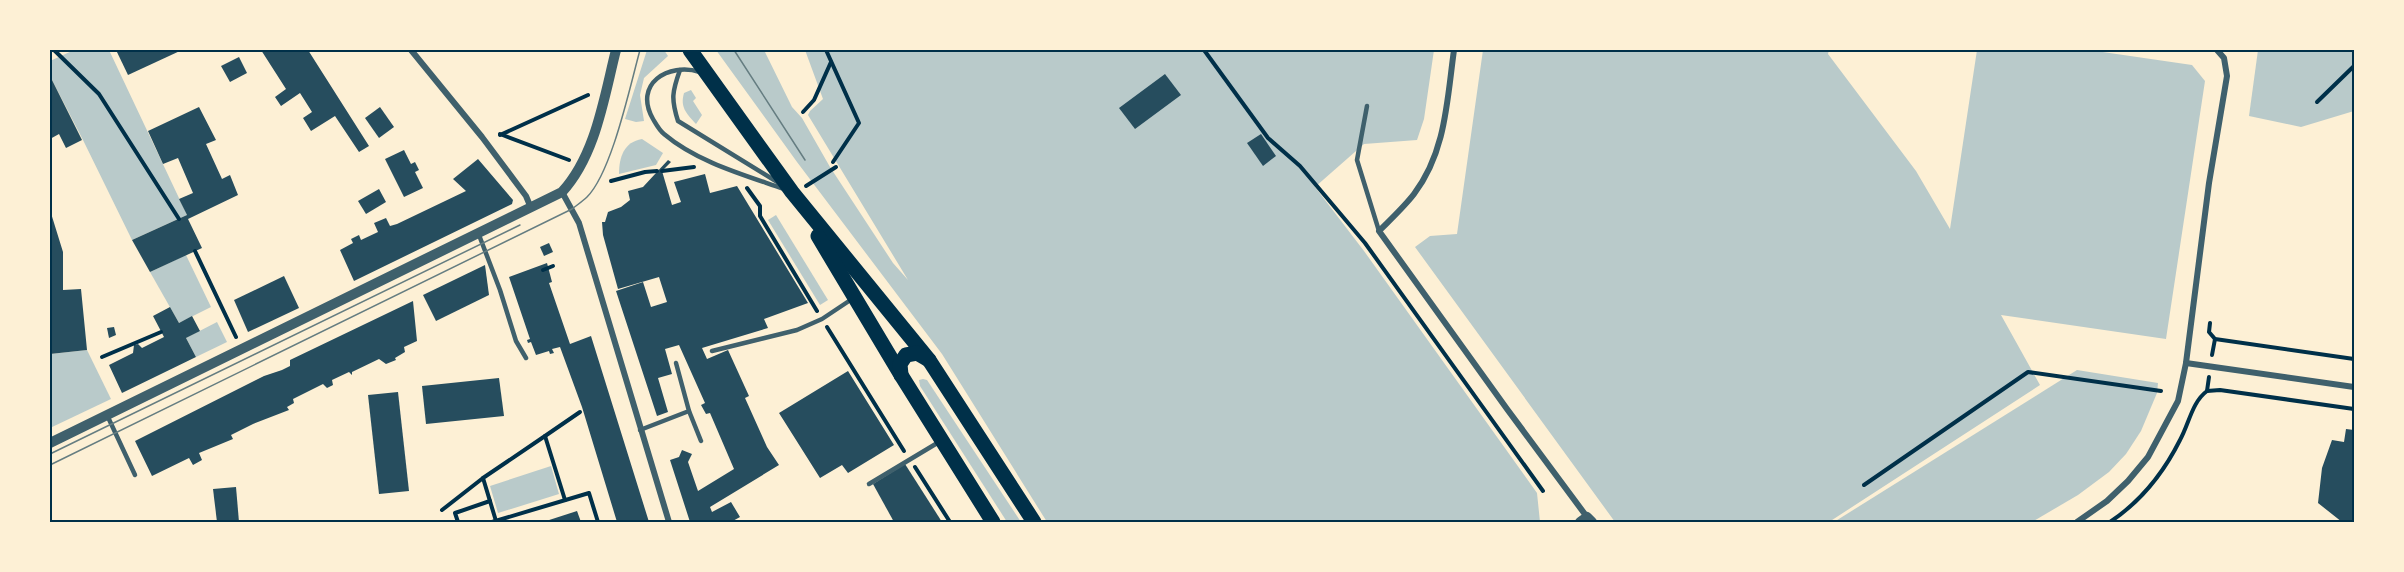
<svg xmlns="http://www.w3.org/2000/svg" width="2404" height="572" font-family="'Work Sans',sans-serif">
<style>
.green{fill:#b9caca}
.building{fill:#264d5e}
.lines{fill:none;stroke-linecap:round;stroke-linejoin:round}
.path{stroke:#003049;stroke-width:4}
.service{stroke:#3f606c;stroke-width:4.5}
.minor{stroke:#3f606c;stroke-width:6}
.tertiary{stroke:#3f606c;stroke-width:10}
.primary{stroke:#003049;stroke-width:15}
.tram{stroke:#657d81;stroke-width:1.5}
.neatline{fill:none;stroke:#003049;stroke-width:2}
</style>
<rect width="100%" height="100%" fill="#fdf0d5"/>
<g class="green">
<path d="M 74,50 L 109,50 L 187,215 L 132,240 L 83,140 L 50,76 L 50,61 Z"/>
<path d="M 647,50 L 664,50 L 668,56 L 644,78 L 640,95 L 644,121 L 636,122 L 625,119 Z"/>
<path d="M 716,50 L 764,50 L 792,107 L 802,118 L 830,167 L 893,263 L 908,280 L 808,115 L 810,111 L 823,99 L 805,50 L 1434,50 L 1424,119 L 1417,140 L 1364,144 L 1315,187 L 1364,251 L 1537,493 L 1540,522 L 1047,522 L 942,354 L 797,162 Z"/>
<path d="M 1483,50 L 1829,50 L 1828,54 L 1916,171 L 1950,229 L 1977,50 L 2089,50 L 2192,65 L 2205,81 L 2166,339 L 2001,315 L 2040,385 L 1829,522 L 1615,522 L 1415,247 L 1430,236 L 1457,234 Z"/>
<path d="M 2258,50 L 2354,50 L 2354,111 L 2301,127 L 2249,116 Z"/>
<path d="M 691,90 L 696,98 L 693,101 L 702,115 L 696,124 C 686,113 680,107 684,93 Z"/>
<path d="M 642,139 L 663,153 L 656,165 L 619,174 C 619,157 624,142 642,139 Z"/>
<path d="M 776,215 L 828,300 L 820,305 L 768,220 Z"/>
<path d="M 186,255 L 211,307 L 179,323 L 150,272 Z"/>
<path d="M 217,322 L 227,342 L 196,357 L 186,338 Z"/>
<path d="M 87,350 L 111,399 L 50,428 L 50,354 Z"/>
<path d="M 2077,370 L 2158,383 L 2157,393 L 2141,431 L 2126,454 L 2109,472 L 2078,495 L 2032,522 L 1834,522 Z"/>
<path d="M 923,379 L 927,380 L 1021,522 L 1007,522 L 920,386 L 919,380 Z"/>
<path d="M 551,466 L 559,494 L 498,513 L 490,486 Z"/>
</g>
<g class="building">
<path d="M 116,50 L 182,50 L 128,75 Z"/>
<path d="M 261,50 L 308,50 L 369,146 L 359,152 L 335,116 L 311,131 L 303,118 L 312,112 L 300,93 L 281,106 L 275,97 L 286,89 Z"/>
<path d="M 239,57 L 247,73 L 230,82 L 221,66 Z"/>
<path d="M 1165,74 L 1181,95 L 1135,129 L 1119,108 Z"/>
<path d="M 50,76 L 82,140 L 66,148 L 59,134 L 50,139 Z"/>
<path d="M 199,107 L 216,140 L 206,144 L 222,179 L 230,175 L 238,195 L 188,219 L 202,248 L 150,272 L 132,240 L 187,215 L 179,199 L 193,193 L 178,158 L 163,164 L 148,131 Z"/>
<path d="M 380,107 L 394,127 L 379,138 L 365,118 Z"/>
<path d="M 1261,134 L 1276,156 L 1263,166 L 1247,143 Z"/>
<path d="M 404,150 L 411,164 L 415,162 L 419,170 L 415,172 L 423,188 L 404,197 L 385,159 Z"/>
<path d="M 478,159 L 513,200 L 512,204 L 354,281 L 340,250 L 353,243 L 351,239 L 359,235 L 361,240 L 378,232 L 374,223 L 386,218 L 390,226 L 397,224 L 466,191 L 453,179 Z"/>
<path d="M 668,160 L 671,162 L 662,171 L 672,205 L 681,202 L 674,182 L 705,174 L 710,193 L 737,186 L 808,303 L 764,319 L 768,328 L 702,348 L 707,359 L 728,350 L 749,396 L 745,398 L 767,447 L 779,465 L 710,507 L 712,512 L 731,502 L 740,517 L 731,522 L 690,522 L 670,460 L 679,457 L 682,450 L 692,454 L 688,462 L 698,491 L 734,469 L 710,413 L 706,414 L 701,405 L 705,403 L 679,345 L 665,349 L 672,374 L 658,378 L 668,412 L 657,416 L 616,291 L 643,282 L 651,307 L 667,302 L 659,277 L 618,289 L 603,235 L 602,222 L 605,222 L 608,212 L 621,207 L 630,200 L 628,191 L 643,187 Z"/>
<path d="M 379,189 L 386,202 L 366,214 L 358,201 Z"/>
<path d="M 50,210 L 63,252 L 63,290 L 81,289 L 87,350 L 50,354 Z"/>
<path d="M 549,243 L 553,252 L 544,256 L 540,247 Z"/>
<path d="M 547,263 L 552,282 L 549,283 L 570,344 L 591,336 L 649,522 L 617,522 L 582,407 L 560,347 L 552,349 L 554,353 L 550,354 L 549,351 L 536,355 L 531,342 L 528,343 L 527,340 L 530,339 L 509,277 Z"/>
<path d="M 485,265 L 489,295 L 436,321 L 423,295 Z"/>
<path d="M 284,276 L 299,308 L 248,332 L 234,300 Z"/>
<path d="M 413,301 L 417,341 L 404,347 L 405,352 L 395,358 L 396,360 L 386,364 L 379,359 L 352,372 L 352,375 L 349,372 L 332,380 L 333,385 L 327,388 L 323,384 L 293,399 L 294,403 L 287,407 L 289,410 L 253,424 L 231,435 L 233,439 L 199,453 L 202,460 L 193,465 L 189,458 L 152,476 L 135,441 L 264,376 L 282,370 L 290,366 L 290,360 Z"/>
<path d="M 170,307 L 179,323 L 192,316 L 200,331 L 186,338 L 196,357 L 122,393 L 109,365 L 133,353 L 134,345 L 138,344 L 142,348 L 164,337 L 153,316 Z"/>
<path d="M 114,327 L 116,335 L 109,338 L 107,328 Z"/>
<path d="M 848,371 L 894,445 L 848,473 L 842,465 L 820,478 L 779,413 Z"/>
<path d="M 499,378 L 504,416 L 426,424 L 422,386 Z"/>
<path d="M 398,392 L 409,491 L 379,494 L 368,395 Z"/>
<path d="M 2346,429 L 2354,430 L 2354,522 L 2342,522 L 2318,503 L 2322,468 L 2332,440 L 2344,442 Z"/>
<path d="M 905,464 L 942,522 L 894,522 L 873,484 Z"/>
<path d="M 236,487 L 239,522 L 217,522 L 213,489 Z"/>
<path d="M 577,511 L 581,522 L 543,522 Z"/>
</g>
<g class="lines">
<g class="path">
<path d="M 54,50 L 99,94 L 179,219"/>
<path d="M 826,50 L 859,123 L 833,162"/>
<path d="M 1204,50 L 1268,138 L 1300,166 L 1365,243 L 1543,491"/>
<path d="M 2317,102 L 2354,66"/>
<path d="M 803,112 L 814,100 L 831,62"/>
<path d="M 500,134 L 569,160"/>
<path d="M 500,135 L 588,95"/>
<path d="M 662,171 L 694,167"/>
<path d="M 611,181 L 645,172 L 657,171"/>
<path d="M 806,186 L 836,167"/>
<path d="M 747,188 L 760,206 L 760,216 L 817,311"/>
<path d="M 195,251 L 236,337"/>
<path d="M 543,270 L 553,266"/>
<path d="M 2210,323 L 2209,332 L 2215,339 L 2354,359"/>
<path d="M 827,327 L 904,451"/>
<path d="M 2212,355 L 2215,339"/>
<path d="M 102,357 L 161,332"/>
<path d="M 2207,391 L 2209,377"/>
<path d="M 545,436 L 580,412"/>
<path d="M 915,467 L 950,522"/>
<path d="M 1864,485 L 2028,372 L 2161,391"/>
<path d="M 442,510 L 483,478"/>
<path d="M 496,521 L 483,478 L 545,436 L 565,500"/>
<path d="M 458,522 L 455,513 L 490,501"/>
<path d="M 492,522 L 589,493 L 598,522"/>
<path d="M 2110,522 C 2140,502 2164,472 2180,440 C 2189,424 2192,402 2207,391 L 2220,390 L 2354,409"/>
</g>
<g class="service">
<path d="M 680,70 C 672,92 671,99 678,121 L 779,183"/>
<path d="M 700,72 C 668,62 633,84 653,119 C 656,124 659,130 664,134 C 697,162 744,175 784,189"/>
<path d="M 1367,106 L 1357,160 L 1379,231"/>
<path d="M 479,235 L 500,290 L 516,341 L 526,358"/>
<path d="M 712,351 L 797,330 L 822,319 L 852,299"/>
<path d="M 689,411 L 701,441"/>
<path d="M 107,415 L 135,475"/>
<path d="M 640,430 L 689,411 L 676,363"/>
<path d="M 869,484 L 939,442"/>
</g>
<g class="minor">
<path d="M 411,50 L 482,137 L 526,196 L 531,208"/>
<path d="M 1454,50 C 1447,100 1446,152 1414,194 C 1404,207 1391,219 1379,231 L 1507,409 L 1587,517"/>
<path d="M 562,192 L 579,223 L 669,522"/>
<path d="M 2186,363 L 2354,387"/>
<path d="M 2077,522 L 2107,501 L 2128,481 L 2148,457 L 2178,401 L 2186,363 L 2209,183 L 2227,76 L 2224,58 L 2217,50"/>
</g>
<g class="tertiary">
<path d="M 50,443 L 562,192 C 596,155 604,97 616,50"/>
<path d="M 1580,522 L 1587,517 L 1592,522"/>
</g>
<g class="primary">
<path d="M 690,50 L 792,192 L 929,360 L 1034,522"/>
<path d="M 818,236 L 901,375 L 993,522"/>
<path d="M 901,375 L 900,364 L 906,355 L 917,353 L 929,360"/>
</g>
<g class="tram">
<path d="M 734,50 L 805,160"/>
<path d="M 50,454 L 520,225"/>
<path d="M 50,465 L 572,209 C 577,205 583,201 587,197 C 612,172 630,86 640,50"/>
</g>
</g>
<rect width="2404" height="572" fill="none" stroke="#fdf0d5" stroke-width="102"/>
<rect x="51" y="51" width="2302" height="470" class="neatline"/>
</svg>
